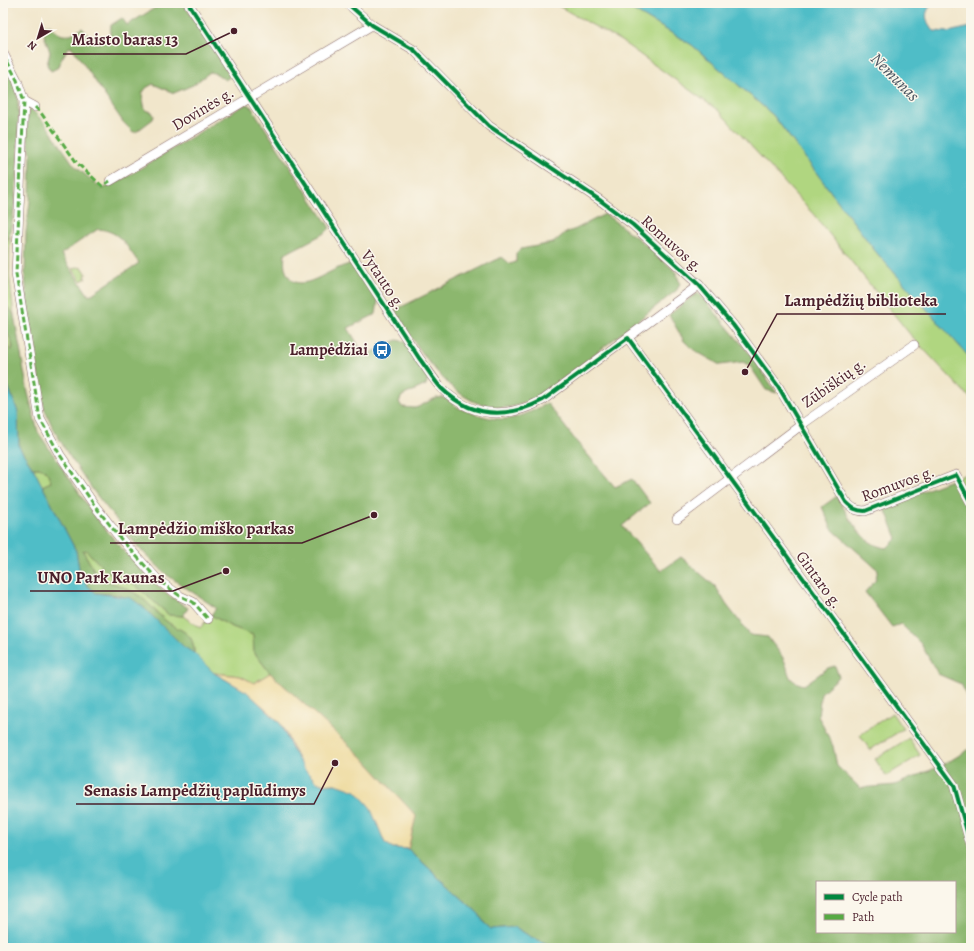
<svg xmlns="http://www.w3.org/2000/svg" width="974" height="951" font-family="Alegreya,serif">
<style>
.green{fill:#b0d680;stroke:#7d7a56}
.forest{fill:#8cb76e;stroke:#6b6b4c;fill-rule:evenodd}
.sand{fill:#eeda9e;stroke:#9c7c64}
.water{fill:#50bdc7;stroke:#4d6e79}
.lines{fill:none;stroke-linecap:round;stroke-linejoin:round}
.minor-casing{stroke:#846563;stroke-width:10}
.minor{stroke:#fff;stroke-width:9}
.quiet{stroke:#57aa44;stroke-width:3;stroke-dasharray:6 3;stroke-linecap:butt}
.cycleway-casing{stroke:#fbf7ec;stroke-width:6}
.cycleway{stroke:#00873e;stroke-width:4}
.labels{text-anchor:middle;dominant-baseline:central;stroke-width:3;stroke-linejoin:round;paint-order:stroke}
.street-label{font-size:16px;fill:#4a1f2b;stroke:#fbf7ec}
.poi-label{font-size:16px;font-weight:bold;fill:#4a1f2b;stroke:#fbf7ec;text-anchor:end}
.water-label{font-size:17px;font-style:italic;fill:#4c5662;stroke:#fbf7ec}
.leader{fill:none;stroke:#4a1f2b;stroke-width:1.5}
.callout-dot{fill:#4a1f2b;stroke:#fbf7ec;stroke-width:1.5}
.callout-label{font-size:17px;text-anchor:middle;font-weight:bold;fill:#4a1f2b;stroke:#fbf7ec;stroke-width:3;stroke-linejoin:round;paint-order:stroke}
</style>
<rect width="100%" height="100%" fill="#fbf7ec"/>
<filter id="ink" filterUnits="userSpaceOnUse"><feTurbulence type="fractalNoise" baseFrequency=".025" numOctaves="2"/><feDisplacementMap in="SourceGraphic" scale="8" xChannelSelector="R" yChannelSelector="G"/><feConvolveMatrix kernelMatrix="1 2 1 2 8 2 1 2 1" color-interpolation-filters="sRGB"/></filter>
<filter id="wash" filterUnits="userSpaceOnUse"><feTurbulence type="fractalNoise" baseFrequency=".012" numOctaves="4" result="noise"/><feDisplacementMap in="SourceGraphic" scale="16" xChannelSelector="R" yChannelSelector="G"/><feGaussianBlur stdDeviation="0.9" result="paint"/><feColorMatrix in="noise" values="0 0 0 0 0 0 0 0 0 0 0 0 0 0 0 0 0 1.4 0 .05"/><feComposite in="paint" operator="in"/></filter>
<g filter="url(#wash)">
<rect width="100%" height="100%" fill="#f1e6cb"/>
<g class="green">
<path d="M 553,3 L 621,3 L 692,45 L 773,115 L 876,252 L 971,359 L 971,399 L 913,338 L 814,215 L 719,111 L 621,41 Z"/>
<path d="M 10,236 L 9,274 L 14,315 L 9,308 L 3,307 L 3,239 L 6,241 Z"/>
<path d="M 77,267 L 83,268 L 86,273 L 85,279 L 81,281 L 73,269 Z"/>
<path d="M 3,328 C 8,335 15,342 11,351 L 3,341 Z"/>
<path d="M 33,468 L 42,468 L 48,474 L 51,482 L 42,486 Z"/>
<path d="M 971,472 L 971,511 L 954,479 Z"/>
<path d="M 86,550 L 107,572 L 126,577 L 169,615 L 183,616 L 200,628 L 211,615 L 230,626 L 253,635 L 254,652 L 270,673 L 254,683 L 240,676 L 214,673 L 194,653 C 194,631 181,632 166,621 C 157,614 150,604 141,597 C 128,588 114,583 99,579 L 83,551 Z"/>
<path d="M 892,713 L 903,729 L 870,750 L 860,735 Z"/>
<path d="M 909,738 L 920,755 L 886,776 L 875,759 Z"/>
</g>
<g class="forest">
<path d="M 163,3 L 183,3 L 231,76 L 225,80 L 217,74 L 210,72 L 193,85 L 174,93 L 153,84 L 146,88 L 142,94 L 145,110 L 152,112 L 154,116 L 153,119 L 136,132 L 133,132 L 123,122 L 72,47 L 68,48 L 61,60 L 59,67 L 51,71 L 47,65 L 50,52 L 41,26 L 50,25 C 61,39 67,37 82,28 L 98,44 L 110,35 L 111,25 L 122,18 L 127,25 Z"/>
<path d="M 3,62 C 10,73 15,82 17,95 C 21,118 18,225 6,241 L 3,239 L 3,190 L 5,178 Z"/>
<path d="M 246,104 L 250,105 L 330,228 L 325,233 L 285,254 C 284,263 284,271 290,278 C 304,295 335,263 354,264 L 378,300 L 376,314 L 348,328 L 365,356 L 397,340 L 405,342 L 428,378 L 426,385 L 402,396 L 399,402 L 402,407 C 406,407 411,408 415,408 C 424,406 434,395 444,398 C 449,399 454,405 459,408 C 498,423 511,424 547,403 L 576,441 L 615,487 L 632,479 L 650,503 L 622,526 L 661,571 L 681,557 L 716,587 L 726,604 L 750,635 L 768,637 C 772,644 779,650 783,658 C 791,672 784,680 804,685 L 828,668 L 835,666 L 839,677 L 821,693 L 818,716 L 833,746 L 837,766 L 860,788 L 895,785 L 945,764 L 971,748 L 971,948 L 558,948 L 531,937 L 515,927 L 491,929 L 484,923 L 479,914 L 408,849 L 416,816 L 362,757 L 270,673 L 254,652 L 253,635 L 230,626 L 211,615 L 216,608 L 167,575 L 138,547 L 95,493 L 68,454 L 53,428 L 44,408 L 28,315 L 25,274 L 26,232 L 30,201 L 31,154 L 26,131 L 29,107 L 45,123 L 74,165 L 102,189 L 118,182 ZM 98,229 C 121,231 126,246 139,263 L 89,296 L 61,254 ZM 817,882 L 955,882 L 955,932 L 817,932 Z"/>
<path d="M 605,214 L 645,244 L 675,271 L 680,283 L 677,290 L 549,390 C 536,397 524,405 510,407 C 457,414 426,357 400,321 L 396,311 L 399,308 L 502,257 L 510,264 L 516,262 L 516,253 L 521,249 L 553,243 L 565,233 L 576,229 Z"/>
<path d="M 699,293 L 750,354 L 777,393 L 766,390 L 750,366 L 743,362 L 720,365 L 694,350 L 684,341 L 669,315 L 693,296 Z"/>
<path d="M 3,307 L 9,308 L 14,315 L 28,393 L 38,432 L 94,515 L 122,549 L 164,592 L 188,608 L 183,616 L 169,615 L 126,577 L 107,572 L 86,550 L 83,551 L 99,579 C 114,583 128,588 141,597 C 150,604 157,614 166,621 C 181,632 194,631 194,653 L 184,648 L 143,607 L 119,595 L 96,593 L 87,585 L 80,574 L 76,551 L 42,486 L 51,482 L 48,474 L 42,468 L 33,468 L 19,447 L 18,412 L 3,373 L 3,341 L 11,351 L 13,347 L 10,338 L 3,328 Z"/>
<path d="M 954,479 L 971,511 L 971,703 L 961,684 L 938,674 L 921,644 L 901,624 L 892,627 L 865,592 L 875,581 L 878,570 L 832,529 L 822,507 L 837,496 C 848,515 861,546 887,548 L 897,538 L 884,506 Z"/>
</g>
<path class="sand" d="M 214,673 L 240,676 L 254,683 L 270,673 L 362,757 L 416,816 L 408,849 L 393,848 L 385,843 L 382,839 L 376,820 L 336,784 C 331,784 325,785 321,784 C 299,777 291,735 278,721 C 260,701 238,687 214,673 Z"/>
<g class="water">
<path d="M 621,3 L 933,3 C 923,13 925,21 934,31 L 948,32 L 971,27 L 971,359 L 876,252 L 773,115 L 692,45 Z"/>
<path d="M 3,373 L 18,412 L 19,447 L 33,468 L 76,551 L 80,574 L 87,585 L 96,593 L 131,598 L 143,607 L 184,647 L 194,653 L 214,673 L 247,692 L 280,723 L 293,751 L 305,770 L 317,782 L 323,785 L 336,784 L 356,791 L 370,807 L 385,843 L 393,848 L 408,849 L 479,914 L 484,923 L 491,929 L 515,927 L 531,937 L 558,948 L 3,948 Z"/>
</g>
</g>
<g filter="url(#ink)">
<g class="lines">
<g class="minor-casing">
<g id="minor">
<path d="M 188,3 L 419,358 C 426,367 433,379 441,388 C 472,418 507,419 543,400 L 699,285"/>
<path d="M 347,3 L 372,25 L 414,50 L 489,126 L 601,201 L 633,225 L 699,285 L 733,325 L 778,386 L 846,502 C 852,508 856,511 865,511 L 956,475 L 971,503"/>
<path d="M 3,53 L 17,80 L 24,101 L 16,274 L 40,419 L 60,455 L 95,506 L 120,538 L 158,580 L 180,596 L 193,602 L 208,619"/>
<path d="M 24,101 L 35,107"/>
<path d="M 110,181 L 372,25"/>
<path d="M 628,338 L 954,785 L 971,846"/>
<path d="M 677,519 L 801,425 L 914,345"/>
</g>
</g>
<use href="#minor" class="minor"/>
<g class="quiet">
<path d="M 3,53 L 17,80 L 24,101 L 16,274 L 40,419 L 60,455 L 95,506 L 120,538 L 158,580 L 180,596 L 193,602 L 208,619"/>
<path d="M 35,107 L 41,113 L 77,163 L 102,186 L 110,181"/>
</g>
<g class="cycleway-casing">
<g id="cycleway">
<path d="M 188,3 L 419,358 C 426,367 433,379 441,388 C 472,418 507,419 543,400 L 628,338 L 954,785 L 971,846"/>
<path d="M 347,3 L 372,25 L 414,50 L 489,126 L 601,201 L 633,225 L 699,285 L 733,325 L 778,386 L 846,502 C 852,508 856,511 865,511 L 956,475 L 971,503"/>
</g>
</g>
<use href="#cycleway" class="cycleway"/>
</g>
</g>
<defs>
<g id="bus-disc" transform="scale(1)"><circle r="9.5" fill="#1f6fb2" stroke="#fbf7ec"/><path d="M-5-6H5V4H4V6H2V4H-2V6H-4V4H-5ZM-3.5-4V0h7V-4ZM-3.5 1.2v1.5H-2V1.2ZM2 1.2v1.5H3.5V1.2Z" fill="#fff"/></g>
</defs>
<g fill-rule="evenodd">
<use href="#bus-disc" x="382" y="350"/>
</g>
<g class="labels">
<g class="street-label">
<text transform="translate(203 109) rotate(-31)">Dovinės g.</text>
<text transform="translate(672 244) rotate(42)">Romuvos g.</text>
<text transform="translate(383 280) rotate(57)">Vytauto g.</text>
<text transform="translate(834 383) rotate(-35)">Zūbiškių g.</text>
<text transform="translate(898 484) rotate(-20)">Romuvos g.</text>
<text transform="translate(819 580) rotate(54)">Gintaro g.</text>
</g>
<g class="poi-label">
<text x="368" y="350">Lampėdžiai</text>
</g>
<g class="water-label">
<text transform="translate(895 77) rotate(45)">Nemunas</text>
</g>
</g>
<path class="leader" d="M234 31L186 54H63M745 372L777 314H946M374 515L302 543H110M226 571L173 591H30M335 763L314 804H76"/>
<g class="callout-dot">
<circle cx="234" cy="31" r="4"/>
<circle cx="745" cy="372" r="4"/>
<circle cx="374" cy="515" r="4"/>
<circle cx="226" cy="571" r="4"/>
<circle cx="335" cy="763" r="4"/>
</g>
<g class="callout-label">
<text x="125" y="45">Maisto baras 13</text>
<text x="861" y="306">Lampėdžių biblioteka</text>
<text x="206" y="534">Lampėdžio miško parkas</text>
<text x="101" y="583">UNO Park Kaunas</text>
<text x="195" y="796">Senasis Lampėdžių paplūdimys</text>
</g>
<rect width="974" height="951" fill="none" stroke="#fbf7ec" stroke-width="16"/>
<rect x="816" y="881" width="140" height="52" fill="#fbf7ec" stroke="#b4a19f"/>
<rect x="824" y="894" width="20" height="6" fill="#00873e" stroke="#b4a19f"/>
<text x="852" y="901" font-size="12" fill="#4a1f2b">Cycle path</text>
<rect x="824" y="914" width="20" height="6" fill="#57aa44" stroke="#b4a19f"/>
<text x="852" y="921" font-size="12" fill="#4a1f2b">Path</text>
<g transform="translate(38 38) rotate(218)" stroke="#fbf7ec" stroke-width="3" paint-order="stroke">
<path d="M0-3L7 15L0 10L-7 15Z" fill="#4a1f2b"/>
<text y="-6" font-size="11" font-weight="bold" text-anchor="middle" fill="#4a1f2b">N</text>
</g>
</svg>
